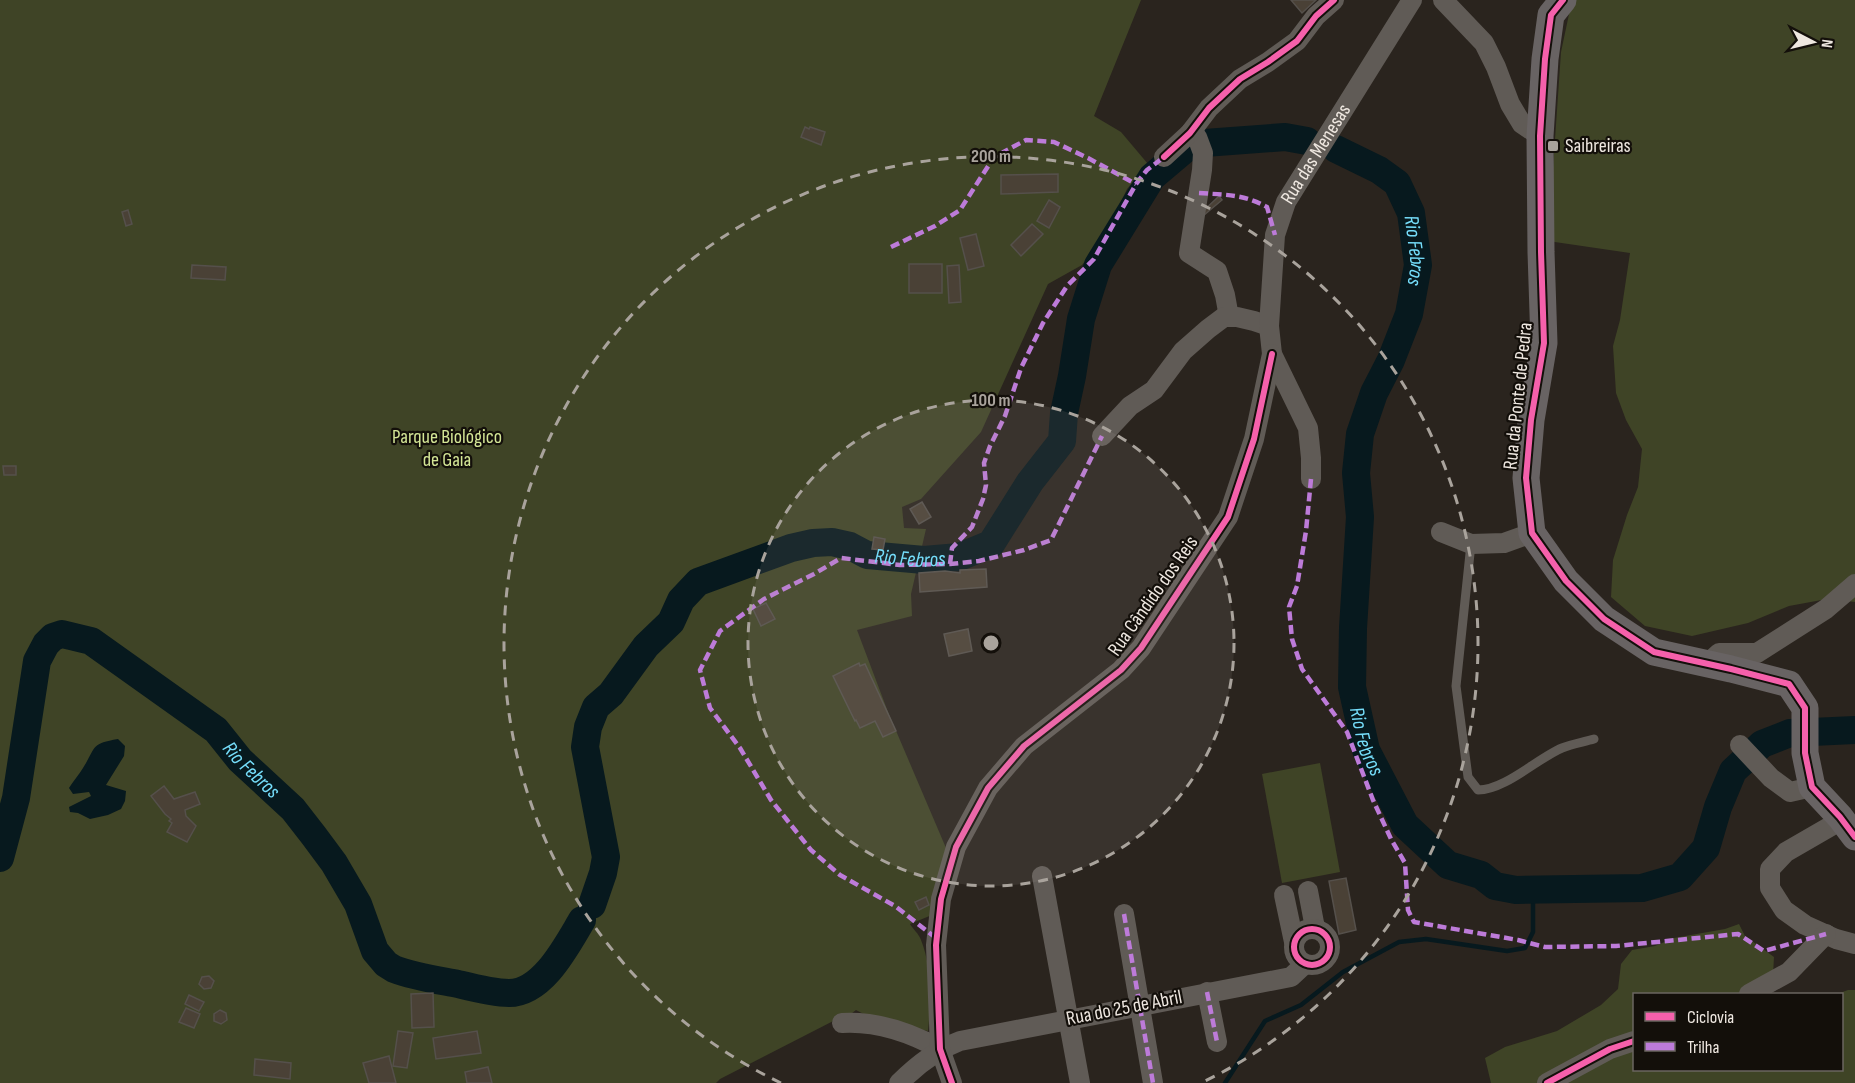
<svg xmlns="http://www.w3.org/2000/svg" width="1855" height="1083" font-family="'Sofia Sans Condensed',sans-serif">
<style>
.green{fill:#3f4426}
.water{fill:#07191e}
.lines{fill:none;stroke-linecap:round;stroke-linejoin:round}
.stream{stroke:#07191e;stroke-width:4.5}
.river{stroke:#07191e;stroke-width:28}
.building{fill:#4a4136;stroke:#55504b;stroke-width:1.5}
.lane{stroke:#605b56;stroke-width:9}
.street{stroke:#605b56;stroke-width:20}
.secondary{stroke:#686363;stroke-width:27}
.quiet{stroke:#bd7bd9;stroke-width:4.5;stroke-dasharray:9 4.5;stroke-linecap:butt}
.cycleway-casing{stroke:#130f0a;stroke-width:10}
.cycleway{stroke:#f560ab;stroke-width:6}
.ring{fill:none;stroke:#a9a39c;stroke-width:3;stroke-dasharray:10 8}
.poi-dot{fill:#a9a39c;stroke:#130f0a;stroke-width:2}
.labels{text-anchor:middle;dominant-baseline:central;stroke-width:4.5;stroke-linejoin:round;paint-order:stroke}
.poi-label{font-size:20px;fill:#eee7e0;stroke:#130f0a;text-anchor:start}
.street-label{font-size:20px;fill:#eee7e0;stroke:#130f0a}
.park-label{font-size:20px;fill:#d4e696;stroke:#130f0a}
.water-label{font-size:21px;font-style:italic;fill:#75ddfa;stroke:#130f0a}
.centre{fill:#a9a39c;stroke:#130f0a;stroke-width:3}
.ring-label{font-size:18px;text-anchor:middle;font-weight:bold;fill:#a9a39c;stroke:#130f0a;stroke-width:4.5;stroke-linejoin:round;paint-order:stroke}
</style>
<rect width="100%" height="100%" fill="#2a241e"/>
<g class="green">
<path d="M 0,0 L 1141,0 L 1094,116 L 1121,132 L 1148,164 L 1127,189 L 1107,231 L 1094,251 L 1082,265 L 1048,284 L 981,432 L 921,499 L 902,507 L 904,528 L 926,529 L 911,594 L 912,616 L 857,630 L 888,712 L 946,848 L 932,915 L 910,924 C 913,929 919,934 921,940 C 932,967 931,1003 928,1031 L 877,1021 L 856,1010 L 847,1017 L 843,1016 L 720,1079 L 716,1083 L 0,1083 Z"/>
<path d="M 1572,0 L 1855,0 L 1855,602 L 1827,599 L 1789,606 L 1748,623 L 1692,636 L 1645,626 L 1611,597 L 1613,560 L 1627,515 L 1638,487 L 1642,449 L 1626,420 L 1616,393 L 1613,346 L 1620,320 L 1630,253 L 1548,241 L 1561,52 Z"/>
<path d="M 1320,763 L 1340,872 L 1282,883 L 1262,774 Z"/>
<path d="M 1739,924 L 1745,936 L 1774,957 L 1772,994 L 1634,994 L 1634,1070 L 1842,1070 L 1842,994 L 1837,994 L 1848,990 L 1855,990 L 1855,1083 L 1491,1083 L 1485,1058 L 1505,1047 L 1557,1031 L 1601,1005 L 1618,989 L 1621,964 L 1632,950 L 1655,946 L 1674,938 L 1725,929 Z"/>
</g>
<path class="water" d="M 118,739 L 125,746 L 124,756 L 106,785 L 126,791 L 125,801 L 121,809 L 108,815 L 90,819 L 78,813 L 70,812 L 69,807 L 91,796 L 89,792 L 73,794 L 69,788 C 73,781 79,775 83,768 C 97,746 90,744 118,739 Z"/>
<g class="lines">
<path class="stream" d="M 1225,1083 L 1265,1021 L 1301,1005 L 1343,972 L 1399,942 L 1426,939 L 1507,951 L 1525,948 L 1533,932 L 1533,902 L 1539,889"/>
<g class="river">
<path id="s1" d="M 1336,149 L 1379,170 L 1397,183 L 1411,213 L 1418,265 L 1409,314 L 1391,360 L 1374,393 L 1360,434 L 1356,473 L 1360,517 L 1353,628 L 1352,687 L 1366,750 L 1405,825 L 1448,865 L 1481,875 L 1495,886 L 1516,890 L 1642,888 L 1680,877 L 1706,848 L 1718,807 L 1733,771 L 1762,744 L 1790,733 L 1855,730"/>
<path id="s2" d="M 0,858 L 16,798 L 37,661 L 46,644 L 53,637 L 62,634 L 91,641 L 216,730 L 240,760 L 293,809 L 314,836 L 334,863 L 358,904 L 375,951 L 386,964 L 394,969 C 415,977 437,980 458,984 C 474,988 493,993 509,993 C 543,993 567,945 582,920"/>
<path id="s3" d="M 592,905 L 603,873 L 606,857 L 585,747 L 588,727 L 596,707 L 611,694 L 646,646 L 671,622 L 681,600 L 698,582 L 791,548 L 813,543 L 832,542 L 850,546 L 867,555 L 924,560 L 959,557 L 991,544 L 1030,482 L 1062,441 L 1064,413 L 1072,376 L 1081,319 L 1098,265 L 1152,177 L 1191,144 L 1285,137 L 1307,141"/>
</g>
</g>
<g class="building">
<path d="M 1291,0 L 1316,0 L 1302,13 Z"/>
<path d="M 805,127 L 809,129 L 810,127 L 825,132 L 821,145 L 801,137 Z"/>
<path d="M 1058,174 L 1058,192 L 1001,194 L 1001,175 Z"/>
<path d="M 1219,196 L 1222,200 L 1203,216 L 1201,213 Z"/>
<path d="M 1049,200 L 1060,207 L 1049,228 L 1037,221 Z"/>
<path d="M 128,210 L 132,224 L 126,226 L 122,212 Z"/>
<path d="M 1032,224 L 1043,234 L 1021,256 L 1011,245 Z"/>
<path d="M 976,234 L 984,266 L 968,270 L 960,238 Z"/>
<rect x="909" y="264" width="33" height="29"/>
<path d="M 192,265 L 226,267 L 225,280 L 191,278 Z"/>
<path d="M 959,265 L 961,302 L 949,303 L 947,266 Z"/>
<path d="M 3,466 L 16,466 L 16,475 L 4,475 Z"/>
<path d="M 922,502 L 931,517 L 919,524 L 910,509 Z"/>
<path d="M 874,537 L 885,539 L 883,550 L 872,549 Z"/>
<path d="M 986,569 L 987,587 L 920,592 L 919,573 L 945,571 L 960,573 L 960,570 Z"/>
<path d="M 766,603 L 775,619 L 761,626 L 753,609 Z"/>
<path d="M 968,629 L 972,651 L 949,656 L 944,634 Z"/>
<path d="M 859,663 L 860,666 L 865,664 L 896,731 L 883,737 L 875,721 L 860,728 L 856,720 L 855,721 L 833,676 Z"/>
<path d="M 164,786 L 174,799 L 195,792 L 200,804 L 185,810 L 186,816 L 196,826 L 187,842 L 167,832 L 172,823 L 169,821 L 171,819 L 165,814 L 151,796 Z"/>
<path d="M 1346,878 L 1356,930 L 1339,934 L 1329,881 Z"/>
<path d="M 926,897 L 929,905 L 919,910 L 915,902 Z"/>
<path d="M 209,976 L 214,981 L 211,988 L 204,989 L 199,984 L 202,977 Z"/>
<path d="M 433,993 L 434,1027 L 412,1028 L 411,994 Z"/>
<path d="M 189,995 L 204,1002 L 199,1011 L 185,1004 Z"/>
<path d="M 186,1008 L 200,1014 L 194,1028 L 179,1022 Z"/>
<path d="M 220,1010 L 226,1013 L 227,1020 L 221,1024 L 214,1021 L 214,1014 Z"/>
<path d="M 398,1031 L 413,1033 L 407,1068 L 393,1066 Z"/>
<path d="M 477,1031 L 481,1053 L 436,1059 L 433,1038 Z"/>
<path d="M 389,1056 L 396,1083 L 369,1083 L 363,1063 Z"/>
<path d="M 255,1059 L 291,1063 L 290,1079 L 254,1075 Z"/>
<path d="M 488,1067 L 492,1083 L 467,1083 L 465,1072 Z"/>
</g>
<g class="lines">
<path class="lane" d="M 1471,544 L 1456,686 L 1468,777 L 1478,790 C 1505,790 1538,758 1562,748 C 1572,744 1584,742 1594,739"/>
<g class="street">
<path d="M 1443,0 L 1484,43 L 1496,67 L 1510,104 L 1522,124 L 1540,136"/>
<path d="M 1190,133 L 1197,137 L 1203,153 L 1202,170 L 1189,253 L 1217,271 L 1225,295 L 1229,317"/>
<path d="M 1164,157 L 1190,133 L 1209,108 L 1240,79 L 1268,62 L 1297,41 L 1316,16 L 1334,0"/>
<path d="M 1102,436 L 1130,406 L 1154,390 L 1183,351 L 1208,329 L 1224,317 L 1237,317 L 1254,321 L 1269,326"/>
<path id="s4" d="M 1311,479 L 1311,458 L 1308,428 L 1272,354 L 1269,326 L 1275,235 L 1286,202 L 1412,0"/>
<path d="M 1441,532 L 1471,544 L 1504,543 L 1532,533"/>
<path d="M 1707,664 L 1719,653 L 1757,653 L 1826,609 L 1855,584"/>
<path d="M 1740,745 L 1771,778 L 1790,792 L 1812,787"/>
<path d="M 1840,817 L 1831,826 L 1786,852 L 1770,869 L 1770,888 L 1784,910 L 1805,925 L 1836,939 L 1855,944"/>
<path d="M 1042,876 L 1080,1083"/>
<path d="M 1308,891 L 1315,928"/>
<path d="M 1284,895 L 1294,942"/>
<path d="M 1124,914 L 1153,1083"/>
<circle cx="1312" cy="947" r="18"/>
<path d="M 1207,992 L 1217,1042"/>
<path d="M 1749,994 L 1789,972 L 1826,934"/>
<path d="M 842,1023 C 876,1021 911,1033 940,1049"/>
<path d="M 899,1083 C 917,1065 936,1050 960,1041 L 1291,977 L 1305,964"/>
<path d="M 952,1083 L 940,1049 L 936,945 L 941,899 L 956,847 L 988,788 L 1024,746 L 1121,670 L 1141,648 L 1228,517 L 1254,439 L 1272,354"/>
<path d="M 1547,1083 L 1610,1049 L 1634,1041"/>
</g>
<path class="secondary" d="M 1563,0 L 1551,15 L 1545,59 L 1540,136 L 1541,252 L 1544,343 L 1531,420 L 1526,478 L 1532,533 L 1566,581 L 1604,619 L 1654,652 L 1731,669 L 1789,684 L 1805,708 L 1805,753 L 1812,787 L 1840,817 L 1855,837"/>
<g class="quiet">
<path d="M 1199,193 C 1226,195 1243,194 1267,207 L 1275,235"/>
<path d="M 891,247 L 935,226 L 960,210 L 994,157 L 1026,140 L 1054,142 L 1088,158 L 1136,184"/>
<path d="M 1311,479 L 1306,531 L 1297,586 L 1289,607 L 1292,639 L 1302,669 L 1347,732 L 1373,800 L 1391,839 L 1405,863 L 1408,910 L 1414,922 L 1518,940 L 1545,947 L 1616,946 L 1738,934 L 1764,951 L 1826,934"/>
<path d="M 950,564 L 952,548 L 972,527 L 983,499 L 986,485 L 984,463 L 990,446 L 1005,416 L 1021,368 L 1043,323 L 1067,286 L 1094,259 L 1136,184 L 1147,170 L 1164,157"/>
<path d="M 1124,914 L 1153,1083"/>
<path d="M 936,938 L 895,906 L 840,875 L 811,850 L 771,800 L 740,748 L 710,708 L 700,670 L 720,631 L 764,599 L 814,574 L 841,558 L 900,565 L 950,564 L 979,561 L 1024,550 L 1051,540 L 1102,436"/>
<path d="M 1207,992 L 1217,1042"/>
</g>
<g class="cycleway-casing">
<g id="cycleway">
<path d="M 1563,0 L 1551,15 L 1545,59 L 1540,136 L 1541,252 L 1544,343 L 1531,420 L 1526,478 L 1532,533 L 1566,581 L 1604,619 L 1654,652 L 1731,669 L 1789,684 L 1805,708 L 1805,753 L 1812,787 L 1840,817 L 1855,837"/>
<path d="M 1164,157 L 1190,133 L 1209,108 L 1240,79 L 1268,62 L 1297,41 L 1316,16 L 1334,0"/>
<circle cx="1312" cy="947" r="18"/>
<path d="M 952,1083 L 940,1049 L 936,945 L 941,899 L 956,847 L 988,788 L 1024,746 L 1121,670 L 1141,648 L 1228,517 L 1254,439 L 1272,354"/>
<path d="M 1547,1083 L 1610,1049 L 1634,1041"/>
</g>
</g>
<use href="#cycleway" class="cycleway"/>
</g>
<circle cx="991" cy="643" r="243" fill="#a9a39c" fill-opacity=".12"/>
<g class="ring">
<circle cx="991" cy="643" r="243"/>
<path d="M781 1083A487 487 0 1 1 1201 1083"/>
</g>
<rect class="poi-dot" x="1547" y="140" width="12" height="12" rx="3"/>
<g class="labels">
<g class="poi-label">
<text x="1565" y="146">Saibreiras</text>
</g>
<g class="street-label">
<text stroke="none"><textPath href="#s4" startOffset="344">Rua das Menesas</textPath></text>
<text transform="translate(1518 396) rotate(-84)">Rua da Ponte de Pedra</text>
<text transform="translate(1153 596) rotate(-55)">Rua Cândido dos Reis</text>
<text transform="translate(1124 1008) rotate(-11)">Rua do 25 de Abril</text>
</g>
<g class="park-label">
<text x="447" y="437">Parque Biológico<tspan x="447" dy="23">de Gaia</tspan></text>
</g>
<g class="water-label">
<text stroke="none"><textPath href="#s1" startOffset="141">Rio Febros</textPath></text>
<text stroke="none"><textPath href="#s3" startOffset="588">Rio Febros</textPath></text>
<text stroke="none"><textPath href="#s1" startOffset="645">Rio Febros</textPath></text>
<text stroke="none"><textPath href="#s2" startOffset="476">Rio Febros</textPath></text>
</g>
</g>
<circle cx="991" cy="643" r="9" class="centre"/>
<g class="ring-label">
<text x="991" y="162">200 m</text>
<text x="991" y="406">100 m</text>
</g>
<rect x="1633" y="993" width="210" height="78" fill="#130f0a" stroke="#6b6560" stroke-width="1.5"/>
<rect x="1645" y="1012" width="30" height="9" fill="#f560ab" stroke="#6b6560" stroke-width="1.5"/>
<text x="1687" y="1023" font-size="18" fill="#eee7e0">Ciclovia</text>
<rect x="1645" y="1042" width="30" height="9" fill="#bd7bd9" stroke="#6b6560" stroke-width="1.5"/>
<text x="1687" y="1053" font-size="18" fill="#eee7e0">Trilha</text>
<g transform="translate(1813 42) rotate(97)" stroke="#130f0a" stroke-width="4.5" paint-order="stroke">
<path d="M0-4.5L10 22L0 15L-10 22Z" fill="#eee7e0"/>
<text y="-9" font-size="16" font-weight="bold" text-anchor="middle" fill="#eee7e0">N</text>
</g>
</svg>
